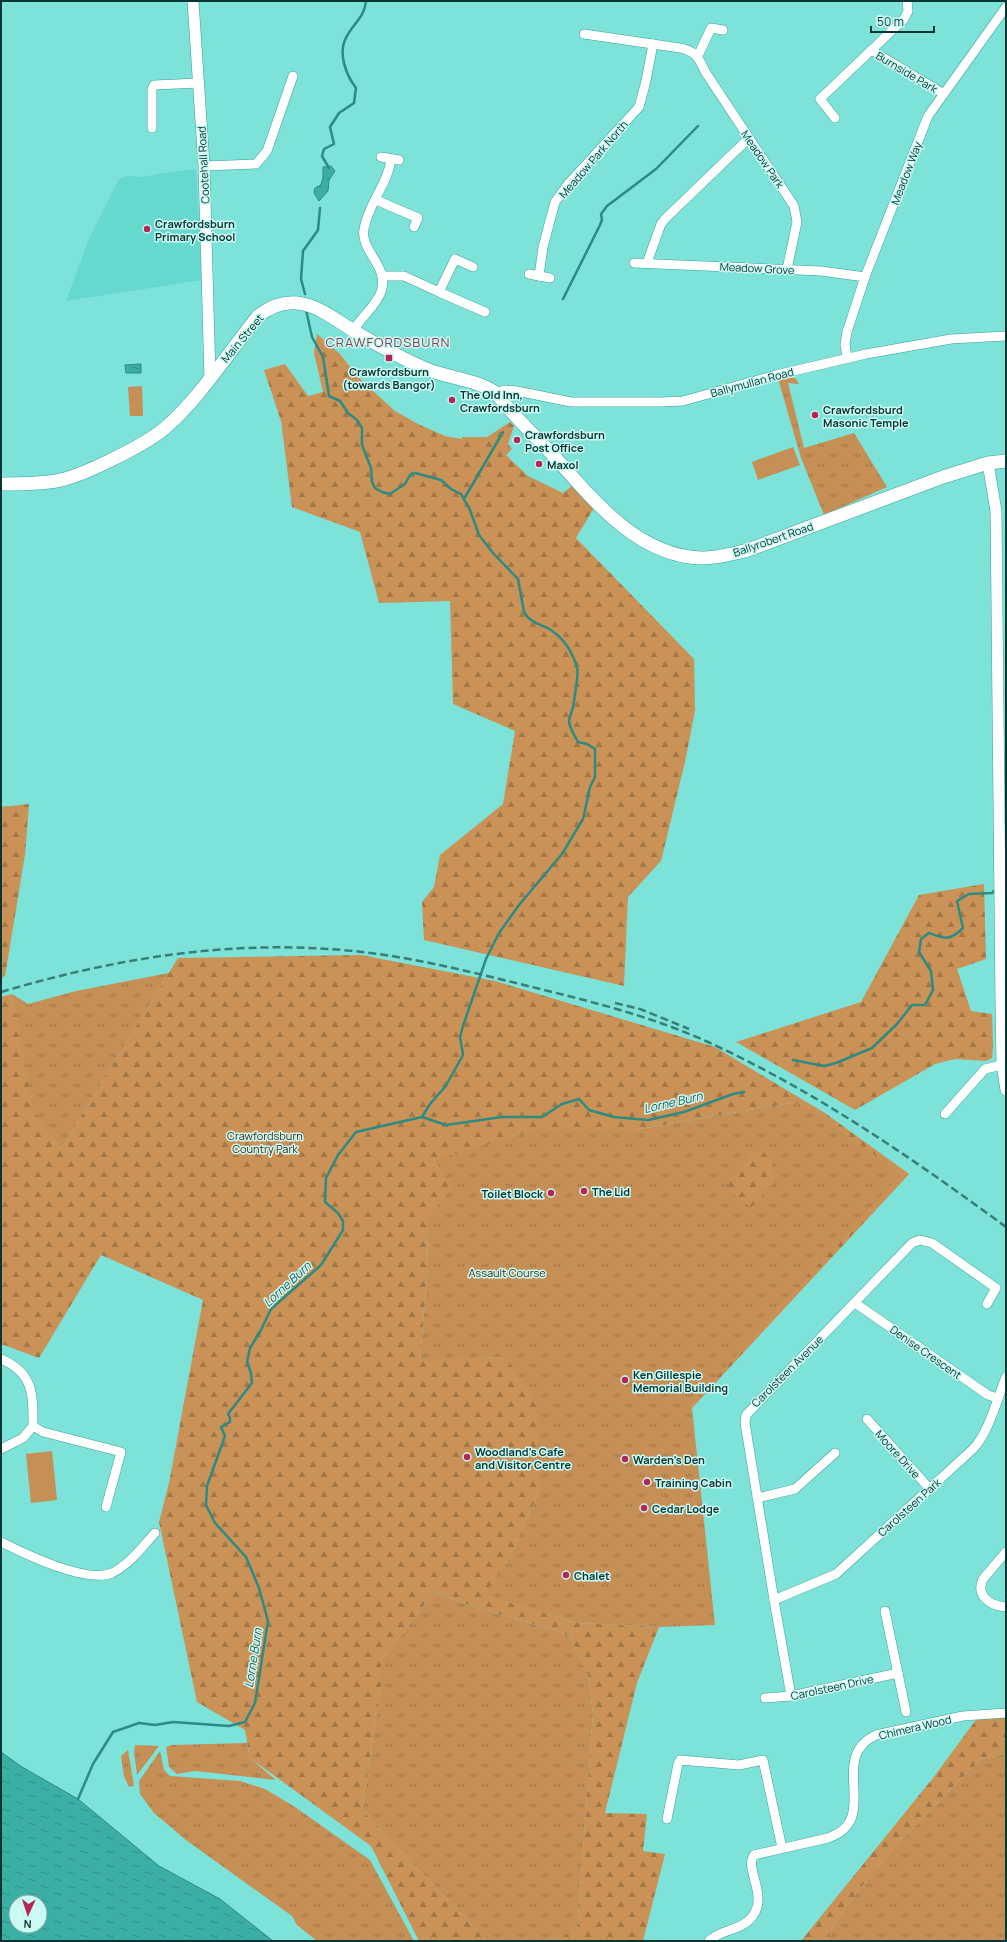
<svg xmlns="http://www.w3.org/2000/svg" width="1007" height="1942" font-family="Manrope,sans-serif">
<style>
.built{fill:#65d9ce}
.grass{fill:url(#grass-tufts)}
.forest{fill:url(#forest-firs)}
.pitch{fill:#c58f56}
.water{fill:url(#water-ripples);stroke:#2c8b82;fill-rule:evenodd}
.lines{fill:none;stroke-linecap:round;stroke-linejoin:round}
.stream{stroke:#2c8b82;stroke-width:2.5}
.minor-casing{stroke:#37a299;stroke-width:10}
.tertiary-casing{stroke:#37a299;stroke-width:12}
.secondary-casing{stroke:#37a299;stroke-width:14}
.minor{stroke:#fff;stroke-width:9}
.tertiary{stroke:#fff;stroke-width:11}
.secondary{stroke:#fff;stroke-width:13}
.rail{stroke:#387e78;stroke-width:2.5;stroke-dasharray:8 4;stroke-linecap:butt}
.poi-dot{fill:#b52555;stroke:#cbf9f3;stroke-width:1.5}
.labels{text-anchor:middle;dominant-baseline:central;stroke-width:3;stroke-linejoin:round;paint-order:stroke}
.street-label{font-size:11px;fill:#073632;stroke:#cbf9f3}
.poi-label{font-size:11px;font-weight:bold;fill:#073632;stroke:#cbf9f3;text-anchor:start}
.park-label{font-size:11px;fill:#432b11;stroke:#cbf9f3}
.water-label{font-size:12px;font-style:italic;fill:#295954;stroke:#cbf9f3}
.quarter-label{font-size:13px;letter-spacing:1px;fill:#853d4e;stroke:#cbf9f3}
</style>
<defs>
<pattern id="grass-tufts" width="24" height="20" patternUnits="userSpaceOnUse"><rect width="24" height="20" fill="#c58f56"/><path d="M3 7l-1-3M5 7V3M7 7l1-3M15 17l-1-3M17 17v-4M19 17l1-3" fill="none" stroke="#9e7648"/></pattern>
<pattern id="forest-firs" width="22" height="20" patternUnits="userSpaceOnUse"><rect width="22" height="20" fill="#ca9256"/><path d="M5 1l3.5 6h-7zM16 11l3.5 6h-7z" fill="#a27848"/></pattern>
<pattern id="water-ripples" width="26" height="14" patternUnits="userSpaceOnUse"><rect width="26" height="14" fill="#3cafa5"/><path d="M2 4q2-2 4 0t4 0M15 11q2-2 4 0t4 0" fill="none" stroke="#308f87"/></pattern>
</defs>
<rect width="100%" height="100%" fill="#7de2d8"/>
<path class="built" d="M 196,169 L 202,280 L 66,301 L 89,239 L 119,179 L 127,176 L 143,177 L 163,173 Z"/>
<g class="grass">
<path d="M 791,377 L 795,378 L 799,384 L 788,383 L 804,448 L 854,433 L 887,487 L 824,515 L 801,458 L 779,382 L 781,379 Z"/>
<path d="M 169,973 L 61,1149 L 32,1111 L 12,994 L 28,1004 L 76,991 Z"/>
<path d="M 796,1102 L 823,1113 L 909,1174 L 692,1408 L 715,1625 L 659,1627 L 578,1623 L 484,1595 L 515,1548 L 540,1488 L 504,1357 L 420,1360 L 428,1268 L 427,1220 L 433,1159 L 534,1130 L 635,1130 Z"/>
<path d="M 434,1592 L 474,1607 L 568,1634 L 588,1674 L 593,1714 L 577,1932 L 548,1941 L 487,1941 L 362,1810 L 381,1685 L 381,1661 Z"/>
<path d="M 247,1743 L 250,1758 L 276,1780 L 195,1771 L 177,1774 L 169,1767 L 166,1747 L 172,1745 Z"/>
<path d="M 135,1745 L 159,1746 L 137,1775 L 134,1752 Z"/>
<path d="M 128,1750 L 134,1786 L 129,1787 L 124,1776 L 121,1756 Z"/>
<path d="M 160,1751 L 164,1770 L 170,1776 L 240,1781 L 265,1789 L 295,1807 L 370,1860 L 414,1941 L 317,1941 L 297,1925 L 292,1916 L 186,1840 L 154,1813 L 155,1812 L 154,1813 L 140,1794 L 139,1781 Z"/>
<path d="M 1006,1754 L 1006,1941 L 830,1941 L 829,1933 L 857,1892 L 898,1843 L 981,1759 Z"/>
</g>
<g class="forest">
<path d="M 317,334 L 340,354 L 357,376 L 395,411 L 418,424 L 445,436 L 462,439 L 462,437 L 487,437 L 510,422 L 514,426 L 508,444 L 512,449 L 506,455 L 528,476 L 563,493 L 573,485 L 594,508 L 576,538 L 694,659 L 695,711 L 685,762 L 661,861 L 628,897 L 624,986 L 424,940 L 422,902 L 434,887 L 440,855 L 503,804 L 515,731 L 453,704 L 450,601 L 379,603 L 360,532 L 292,507 L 281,421 L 264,370 L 285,364 L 308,396 L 323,392 L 314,353 Z"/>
<path d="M 29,804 L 25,855 L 5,976 L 1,978 L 1,807 Z"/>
<path d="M 984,884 L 986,959 L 957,969 L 971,1011 L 992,1014 L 993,1045 L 992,1058 L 986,1061 L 955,1059 L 935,1064 L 855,1110 L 736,1042 L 861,1002 L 919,895 Z"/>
<path d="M 361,955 L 495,981 L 715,1047 L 825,1113 L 909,1174 L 692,1408 L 690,1406 L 901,1174 L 822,1117 L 796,1102 L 635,1130 L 534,1130 L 435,1160 L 452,1187 L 427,1220 L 428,1268 L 420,1359 L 504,1357 L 536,1401 L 540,1488 L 515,1548 L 485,1595 L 578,1623 L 659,1627 L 637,1683 L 605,1813 L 647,1814 L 643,1851 L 665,1854 L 643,1941 L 548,1941 L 577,1931 L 593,1714 L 588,1674 L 568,1634 L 474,1607 L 434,1592 L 381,1661 L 381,1685 L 362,1810 L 487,1941 L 419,1941 L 371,1846 L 250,1758 L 245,1730 L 197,1702 L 159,1522 L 169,1483 L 203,1300 L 101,1255 L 39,1358 L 1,1344 L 1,997 L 12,994 L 33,1110 L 61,1149 L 178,958 Z"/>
<path d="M 760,1151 C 772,1154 775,1172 776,1182 L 764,1190 L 758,1204 L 750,1206 C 742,1199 734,1197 728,1189 L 729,1179 L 740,1170 L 751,1155 Z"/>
<path d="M 978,1717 L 1006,1717 L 1006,1754 L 981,1759 L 898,1843 L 857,1892 L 829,1933 L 830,1941 L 801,1941 L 933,1778 Z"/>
</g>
<g class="pitch">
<path d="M 142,386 L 143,416 L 130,416 L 128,387 Z"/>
<path d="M 793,447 L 800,465 L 758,480 L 752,462 Z"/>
<path d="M 52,1451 L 57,1500 L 31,1503 L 26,1454 Z"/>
</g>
<g class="water">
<path d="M 331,166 L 335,171 L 329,180 L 328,191 L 319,201 L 314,193 L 315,188 L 321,185 L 323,177 L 323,167 Z"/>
<path d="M 141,364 L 141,373 L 126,373 L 125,365 Z"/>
<path d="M 1,1752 L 22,1767 L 78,1799 L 159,1866 L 220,1899 L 273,1941 L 1,1941 ZM 16,1902 L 40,1902 L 40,1926 L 16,1926 Z"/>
</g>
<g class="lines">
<g class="stream">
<path d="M 329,168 L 322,156 L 324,149 L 334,144 L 330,127 L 339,113 L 354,103 L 356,88 C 346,75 337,52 347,36 C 354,23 365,16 366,1"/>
<path d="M 305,294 L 301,279 L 303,251 L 318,230 L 320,208"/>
<path d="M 563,299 L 600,225 L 602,220 L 601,214 L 607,206 L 656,169 L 698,126"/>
<path d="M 306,310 L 312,337 L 323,357 L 329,396 L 340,401 L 348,413 L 357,420 L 362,428 L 362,445 L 371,468 L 372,482 L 375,488 L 382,492 L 390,494 L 405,484 L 410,475 L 415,473 L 441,480 L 451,489 L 461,494 L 470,510 L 479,535 L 493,553 L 518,579 L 524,612 C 531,624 540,623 551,630 C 564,639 573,653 577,668 C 579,673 574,701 573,707 C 572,712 569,717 569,722 C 570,729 575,736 578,742 L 587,744 L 595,749 L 595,777 L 590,787 L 583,819 L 562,854 L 519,905 L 499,933 L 486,959 L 463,1026 L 460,1037 L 463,1055 L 445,1087 L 430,1104 L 422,1117"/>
<path d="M 464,499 L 503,432"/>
<path d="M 793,1060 L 824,1066 L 836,1063 L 872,1048 L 897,1024 L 912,1005 L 925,1005 L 933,990 L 931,971 L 919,952 L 921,939 L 929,933 C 945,939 950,941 963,928 L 957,901 L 969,894 L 992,893 L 996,889"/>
<path d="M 78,1799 L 93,1764 L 113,1732 L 139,1723 L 155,1725 L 173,1722 L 229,1726 L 245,1722 L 255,1703 L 268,1621 L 259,1588 L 246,1557 L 215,1523 L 206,1505 L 207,1486 L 225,1436 L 221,1427 L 230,1422 L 230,1418 L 228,1414 L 252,1383 L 251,1373 L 247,1362 L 250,1348 L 260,1332 L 271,1309 L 321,1265 L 343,1230 L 343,1221 L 338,1213 L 325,1202 L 326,1178 L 338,1155 L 356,1132 L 422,1117 L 446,1125 L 502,1117 L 542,1117 L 562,1104 L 579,1099 L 589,1110 L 614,1117 L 648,1120 L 684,1112 L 733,1094 L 744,1092"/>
</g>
<g class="minor-casing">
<g id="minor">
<path d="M 584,34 L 680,48 C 698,52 698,58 706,73 L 794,206 L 797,222 L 787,269"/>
<path d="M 871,50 L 944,94"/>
<path d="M 698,56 L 711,28 L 723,30"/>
<path d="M 835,118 L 820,99 L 904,19 L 908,11 L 907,1"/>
<path d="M 152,128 L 152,89 L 154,85 L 199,83"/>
<path d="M 381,157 L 399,160"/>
<path d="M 204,166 L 256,164 L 267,151 L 293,76"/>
<path d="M 376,200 L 418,218 L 414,227"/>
<path d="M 634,263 L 821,271 L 865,277"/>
<path d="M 647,263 L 661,224 L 666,218 L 749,138"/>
<path d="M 529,274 L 550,278"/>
<path d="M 382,276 L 404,276 L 439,292 L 455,259 L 473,267"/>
<path d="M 539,276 L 543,247 L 555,202 L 569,183 L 639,107 L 646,81 L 653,44"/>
<path d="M 439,292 L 485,312"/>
<path d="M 353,331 C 361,317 376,306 381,292 C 390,266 360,252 364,229 C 368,204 388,184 391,159"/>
<path d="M 847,358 L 845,344 L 847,332 L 865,277 L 928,116 L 1006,7"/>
<path d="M 497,394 L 504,390 L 517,391 L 571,402 L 661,402 L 683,401 L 776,375 L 866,354 L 951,339 L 1006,336"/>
<path d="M 945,1114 L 985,1069 L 1002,1065"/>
<path d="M 855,1303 L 988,1395 L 997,1398"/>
<path d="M 1,1359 C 34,1373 33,1395 33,1426 L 23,1438 L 1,1449"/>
<path d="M 867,1419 L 929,1488"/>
<path d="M 33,1426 L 43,1432 L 121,1452 L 106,1507"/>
<path d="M 757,1498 L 795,1489 L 835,1453"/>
<path d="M 1,1542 C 25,1554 86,1584 112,1573 C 129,1565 142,1547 155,1533"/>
<path d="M 1006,1552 L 983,1579 C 975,1596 991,1606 1006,1607"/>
<path d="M 774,1600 L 836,1574 L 973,1449 C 989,1432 997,1399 1006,1377"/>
<path d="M 885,1611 L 906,1712"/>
<path d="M 791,1696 L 774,1600 L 745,1423 L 746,1415 L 912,1243 L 920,1240 L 932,1243 L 996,1288 L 987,1304"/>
<path d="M 765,1698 L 791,1696 L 898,1673"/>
<path d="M 667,1819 L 678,1764 L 680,1760 L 739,1765 L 763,1760 L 782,1848"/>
<path d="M 709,1941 C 721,1929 741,1931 752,1917 C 769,1896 744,1869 754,1855 L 828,1838 C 883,1819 826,1758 876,1735 L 963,1716 L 1006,1713"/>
</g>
</g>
<g class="tertiary-casing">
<g id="tertiary">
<path d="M 193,1 L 204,166 L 210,378"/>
<path d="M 988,463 L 996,511 L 1001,1002 L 1002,1065 L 1006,1090"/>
</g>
</g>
<g class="secondary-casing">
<path id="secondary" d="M 1,484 C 19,484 38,484 56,481 C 81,477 145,445 165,428 C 199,399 229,352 258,316 C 271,306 285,300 303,304 C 323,308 341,324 359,334 C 381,347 403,359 426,369 C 448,378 480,380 497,394 C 513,416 536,437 555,457 C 593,500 638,556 701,558 C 717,558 733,554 748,550 L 943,477 L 988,463 L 1006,461"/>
</g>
<use href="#minor" class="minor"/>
<use href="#tertiary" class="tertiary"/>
<use href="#secondary" class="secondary"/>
<g class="rail">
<path d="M 1,992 C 112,959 226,940 342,950 C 405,955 467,971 528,986 C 589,1001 651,1016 708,1042 C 815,1091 912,1158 1006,1227"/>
<path d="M 615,1003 L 640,1009 L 689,1029"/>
</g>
</g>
<g class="poi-dot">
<circle cx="147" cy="229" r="4"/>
<rect x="385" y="354" width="8" height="8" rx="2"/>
<circle cx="452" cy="400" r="4"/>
<circle cx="815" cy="415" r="4"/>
<circle cx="517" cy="440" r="4"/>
<circle cx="539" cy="464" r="4"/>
<circle cx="584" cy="1191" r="4"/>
<circle cx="551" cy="1193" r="4"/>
<circle cx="625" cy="1380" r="4"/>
<circle cx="467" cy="1457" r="4"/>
<circle cx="625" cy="1459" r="4"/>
<circle cx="647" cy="1482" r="4"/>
<circle cx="644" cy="1508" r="4"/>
<circle cx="566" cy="1575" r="4"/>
</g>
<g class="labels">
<g class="street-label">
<text transform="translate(907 72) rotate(31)">Burnside Park</text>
<text transform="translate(593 159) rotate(-49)">Meadow Park North</text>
<text transform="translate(763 159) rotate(56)">Meadow Park</text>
<text transform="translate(203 165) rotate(-93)">Cootehall Road</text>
<text transform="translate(906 173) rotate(-69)">Meadow Way</text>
<text transform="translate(757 268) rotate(3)">Meadow Grove</text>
<text transform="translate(242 338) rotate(-50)">Main Street</text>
<text transform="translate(752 382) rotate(-15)">Ballymullan Road</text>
<text transform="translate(773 539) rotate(-19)">Ballyrobert Road</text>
<text transform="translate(926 1352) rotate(35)">Denise Crescent</text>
<text transform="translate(787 1371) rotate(-45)">Carolsteen Avenue</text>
<text transform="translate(898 1454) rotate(48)">Moore Drive</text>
<text transform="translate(909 1507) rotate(-42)">Carolsteen Park</text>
<text transform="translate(832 1687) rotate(-12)">Carolsteen Drive</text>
<text transform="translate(915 1727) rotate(-13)">Chimera Wood</text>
</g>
<g class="poi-label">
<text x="155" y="223">Crawfordsburn<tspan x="155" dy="13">Primary School</tspan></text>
<text x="389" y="371" text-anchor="middle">Crawfordsburn<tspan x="389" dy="13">(towards Bangor)</tspan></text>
<text x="460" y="394">The Old Inn,<tspan x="460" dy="13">Crawfordsburn</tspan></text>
<text x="823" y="409">Crawfordsburd<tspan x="823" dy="13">Masonic Temple</tspan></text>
<text x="525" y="434">Crawfordsburn<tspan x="525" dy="13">Post Office</tspan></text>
<text x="547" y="464">Maxol</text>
<text x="592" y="1191">The Lid</text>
<text x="543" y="1193" text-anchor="end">Toilet Block</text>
<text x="633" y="1374">Ken Gillespie<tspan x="633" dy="13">Memorial Building</tspan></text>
<text x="475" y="1451">Woodland's Cafe<tspan x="475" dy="13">and Visitor Centre</tspan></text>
<text x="633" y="1459">Warden's Den</text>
<text x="655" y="1482">Training Cabin</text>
<text x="652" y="1508">Cedar Lodge</text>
<text x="574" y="1575">Chalet</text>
</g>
<g class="park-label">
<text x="265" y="1135">Crawfordsburn<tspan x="265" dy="13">Country Park</tspan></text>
<text x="507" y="1272">Assault Course</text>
</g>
<g class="water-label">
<text transform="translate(673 1102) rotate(-13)">Lorne Burn</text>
<text transform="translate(287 1284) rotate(-43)">Lorne Burn</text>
<text transform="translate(253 1658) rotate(-81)">Lorne Burn</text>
</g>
<g class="quarter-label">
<text x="388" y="342">CRAWFORDSBURN</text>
</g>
</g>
<rect width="1007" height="1942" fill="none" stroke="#073632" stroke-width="4"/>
<g transform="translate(28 1914) rotate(183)"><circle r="19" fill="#cbf9f3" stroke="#7daba6"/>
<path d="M0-3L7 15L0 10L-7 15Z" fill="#b52555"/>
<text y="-6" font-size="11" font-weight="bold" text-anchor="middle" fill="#073632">N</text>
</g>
<path d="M871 26v6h63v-6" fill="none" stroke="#073632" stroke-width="2"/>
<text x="877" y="26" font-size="12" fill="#073632" stroke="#cbf9f3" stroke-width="3" paint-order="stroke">50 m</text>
</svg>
